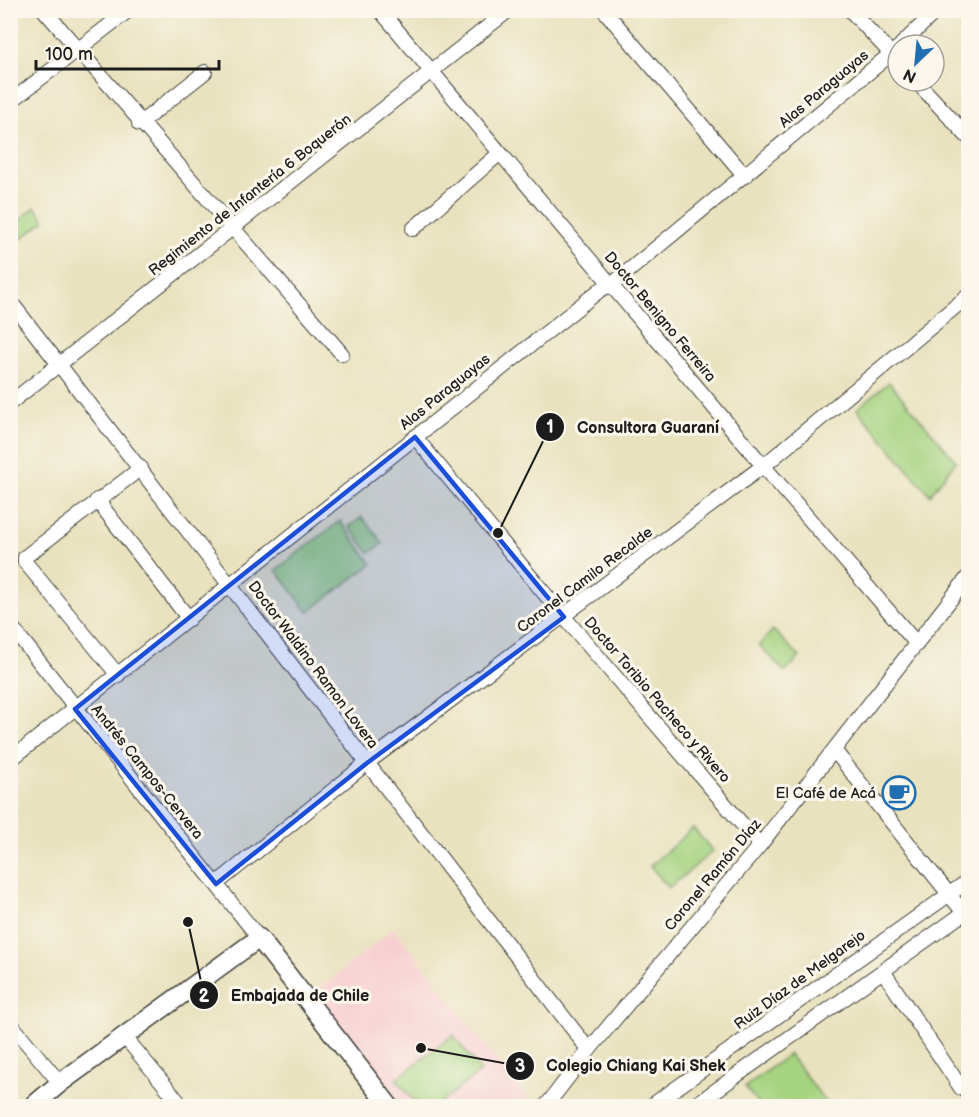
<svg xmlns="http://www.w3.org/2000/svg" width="979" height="1117" font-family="'Balsamiq Sans',sans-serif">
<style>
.built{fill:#f7cfd0}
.green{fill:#a5d380;stroke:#60784e;stroke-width:1.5}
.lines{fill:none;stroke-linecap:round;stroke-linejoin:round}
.minor-casing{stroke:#3b3a34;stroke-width:16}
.major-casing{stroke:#3b3a34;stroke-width:21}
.minor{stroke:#fff;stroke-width:14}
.major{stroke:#fff;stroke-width:18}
.marked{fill:#1d4ed8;fill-opacity:0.2;stroke:#1d4ed8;stroke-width:4.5;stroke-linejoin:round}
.labels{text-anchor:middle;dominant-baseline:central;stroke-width:6;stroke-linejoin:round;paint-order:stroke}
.street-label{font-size:15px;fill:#1c1c1c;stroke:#fbf7ec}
.poi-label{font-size:15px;fill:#1c1c1c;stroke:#fbf7ec;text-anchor:end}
.leader{fill:none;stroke:#1c1c1c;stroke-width:2}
.callout-dot{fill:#1c1c1c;stroke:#fbf7ec;stroke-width:2}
.mark-label{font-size:18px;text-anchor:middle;font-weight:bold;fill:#fff}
.callout-label{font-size:16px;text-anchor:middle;font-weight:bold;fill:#1c1c1c;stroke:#fbf7ec;stroke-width:6;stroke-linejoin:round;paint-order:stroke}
</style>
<rect width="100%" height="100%" fill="#fbf7ec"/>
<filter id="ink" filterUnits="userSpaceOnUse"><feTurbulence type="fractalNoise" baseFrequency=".0167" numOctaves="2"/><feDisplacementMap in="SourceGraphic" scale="12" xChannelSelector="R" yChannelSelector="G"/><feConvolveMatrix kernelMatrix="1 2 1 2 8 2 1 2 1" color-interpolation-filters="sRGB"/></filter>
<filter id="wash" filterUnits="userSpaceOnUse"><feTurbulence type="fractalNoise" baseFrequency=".008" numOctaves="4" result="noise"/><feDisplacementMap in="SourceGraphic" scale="24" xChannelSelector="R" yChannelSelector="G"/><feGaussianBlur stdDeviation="1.35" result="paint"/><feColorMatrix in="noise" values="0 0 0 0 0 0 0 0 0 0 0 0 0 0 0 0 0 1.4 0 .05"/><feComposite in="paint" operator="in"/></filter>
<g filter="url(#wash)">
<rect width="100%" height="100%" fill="#e9e2bf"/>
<path class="built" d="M 394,928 L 530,1102 L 527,1106 L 400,1106 L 313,994 Z"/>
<g class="green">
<path d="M 35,207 L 45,220 L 20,240 L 11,227 Z"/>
<path d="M 889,382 L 956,461 L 930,495 L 857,409 Z"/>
<path d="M 362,517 L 383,543 L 370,553 L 349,527 Z"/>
<path d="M 340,521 L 372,564 L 308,612 L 276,570 Z"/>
<path d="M 773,630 L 800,657 L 785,672 L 759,645 Z"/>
<path d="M 693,828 L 713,851 L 669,888 L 650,866 Z"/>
<path d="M 453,1035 L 481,1071 L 436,1106 L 418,1106 L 396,1079 Z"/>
<path d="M 789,1054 L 829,1106 L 760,1106 L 745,1087 Z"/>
</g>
</g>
<g filter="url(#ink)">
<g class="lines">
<g class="minor-casing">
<g id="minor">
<path d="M 44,10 L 342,354"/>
<path d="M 380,10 L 754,455 L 917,644"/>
<path d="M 604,10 L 745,176"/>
<path d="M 850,10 L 897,60"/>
<path d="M 901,45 L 937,10"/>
<path d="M 916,81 L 968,137"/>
<path d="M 10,102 L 129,10"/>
<path d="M 139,124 L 205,72"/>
<path d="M 413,229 L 500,153"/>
<path d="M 10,301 L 589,1050"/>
<path d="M 10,403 L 509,10"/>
<path d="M 415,437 L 564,617 L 760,845"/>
<path d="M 97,500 L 189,619"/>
<path d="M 10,625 L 259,938"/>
<path d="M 118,675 L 25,562 L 25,557 L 141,468"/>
<path d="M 834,750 L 968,918"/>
<path d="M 10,760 L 600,290 L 615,282 L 898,48"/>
<path d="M 216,884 L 367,763 L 767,463 L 968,296"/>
<path d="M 883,971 L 961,1088"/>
<path d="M 10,1023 L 60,1083"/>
<path d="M 124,1036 L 182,1106"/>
<path d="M 546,1106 L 589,1050 L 760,845 L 968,577"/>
<path d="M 651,1106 L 968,881"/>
<path d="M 694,1106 L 968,910"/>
</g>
</g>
<g class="major-casing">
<path id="major" d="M 33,1106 L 60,1083 L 259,938 L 389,1106"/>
</g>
<use href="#minor" class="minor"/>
<use href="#major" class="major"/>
</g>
</g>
<path class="marked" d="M 415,437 L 564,617 L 367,763 L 216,884 L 75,709 Z"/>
<defs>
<g id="cafe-ring" transform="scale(1.725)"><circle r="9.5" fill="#fbf7ec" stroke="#1f6fb2" stroke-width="1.5"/><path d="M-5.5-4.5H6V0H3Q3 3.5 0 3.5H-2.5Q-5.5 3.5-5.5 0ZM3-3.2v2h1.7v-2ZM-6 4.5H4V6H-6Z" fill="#1f6fb2"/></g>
</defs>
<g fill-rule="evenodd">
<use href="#cafe-ring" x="899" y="793"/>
</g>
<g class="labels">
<g class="street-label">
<text transform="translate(824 89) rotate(-40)">Alas Paraguayas</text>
<text transform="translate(250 195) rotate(-38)">Regimiento de Infantería 6 Boquerón</text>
<text transform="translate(660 317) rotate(50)">Doctor Benigno Ferreira</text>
<text transform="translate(445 392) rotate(-39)">Alas Paraguayas</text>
<text transform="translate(585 580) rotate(-37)">Coronel Camilo Recalde</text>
<text transform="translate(313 665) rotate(53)">Doctor Waldino Ramon Lovera</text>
<text transform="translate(657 700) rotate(49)">Doctor Toribio Pacheco y Rivero</text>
<text transform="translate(147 772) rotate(51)">Andrés Campos-Cervera</text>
<text transform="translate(713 875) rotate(-50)">Coronel Ramón Díaz</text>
<text transform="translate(800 980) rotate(-36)">Ruiz Díaz de Melgarejo</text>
</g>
<g class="poi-label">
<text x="876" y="793">El Café de Acá</text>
</g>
</g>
<path class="leader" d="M498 533L550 427M188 922L204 995M421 1048L520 1066"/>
<g class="callout-dot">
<circle cx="498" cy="533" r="6"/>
<circle cx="188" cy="922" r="6"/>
<circle cx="421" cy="1048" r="6"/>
<circle cx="550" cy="427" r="15"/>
<circle cx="204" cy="995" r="15"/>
<circle cx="520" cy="1066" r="15"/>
</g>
<g class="mark-label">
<text x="550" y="433">1</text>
<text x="204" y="1002">2</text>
<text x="520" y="1072">3</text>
</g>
<g class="callout-label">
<text x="648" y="433">Consultora Guaraní</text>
<text x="300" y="1001">Embajada de Chile</text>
<text x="636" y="1071">Colegio Chiang Kai Shek</text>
</g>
<rect width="979" height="1117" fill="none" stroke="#fbf7ec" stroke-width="36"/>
<g transform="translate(916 63) rotate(206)"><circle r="28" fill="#fbf7ec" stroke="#a29f99" stroke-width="1.5"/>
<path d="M0-4.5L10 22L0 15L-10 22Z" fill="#1f6fb2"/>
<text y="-9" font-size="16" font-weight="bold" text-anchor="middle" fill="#1c1c1c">N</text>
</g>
<path d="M36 60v9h183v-9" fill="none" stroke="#1c1c1c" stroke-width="3"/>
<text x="45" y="60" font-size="18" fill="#1c1c1c" stroke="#fbf7ec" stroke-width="4.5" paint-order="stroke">100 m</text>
</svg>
